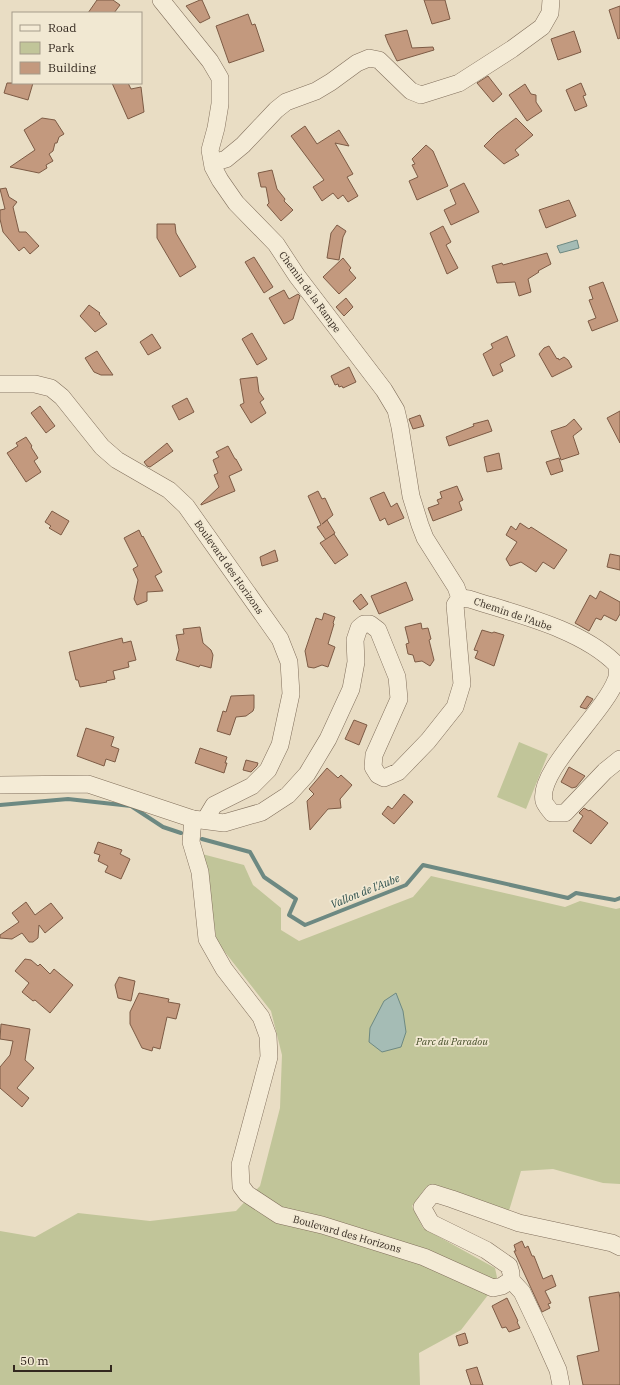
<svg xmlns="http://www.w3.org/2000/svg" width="620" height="1385" font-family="'IBM Plex Serif',serif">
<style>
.green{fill:#c1c599}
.water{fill:#a5bcb5;stroke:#6d8982}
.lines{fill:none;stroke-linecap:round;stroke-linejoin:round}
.stream{stroke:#6d8982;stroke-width:4}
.building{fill:#c3997e;stroke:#7d5b45}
.minor-casing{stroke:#816f5c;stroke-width:18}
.minor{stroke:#f4ebd6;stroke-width:17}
.labels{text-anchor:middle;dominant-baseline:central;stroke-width:3.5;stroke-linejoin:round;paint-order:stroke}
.street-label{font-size:10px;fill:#33281f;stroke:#f1e8d2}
.park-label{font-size:10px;font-style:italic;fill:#444d27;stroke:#f1e8d2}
.water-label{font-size:11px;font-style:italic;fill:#2f514e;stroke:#f1e8d2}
</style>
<rect width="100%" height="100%" fill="#e9ddc4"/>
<g class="green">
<path d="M 519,742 L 548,754 L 526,809 L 497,797 Z"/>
<path d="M 202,854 L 244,865 L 253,885 L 281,908 L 281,930 L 299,941 L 413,897 L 431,876 L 565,907 L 580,901 L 616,909 L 620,908 L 620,1184 L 603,1183 L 553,1169 L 521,1171 L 508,1214 L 461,1196 L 427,1186 L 412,1206 L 423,1228 L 495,1268 L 498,1282 L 461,1330 L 419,1353 L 420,1385 L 0,1385 L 0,1231 L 35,1237 L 78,1213 L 150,1221 L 236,1211 L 260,1186 L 280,1108 L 282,1055 L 271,1011 L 217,942 Z"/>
</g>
<g class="water">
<path d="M 577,240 L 579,248 L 560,253 L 557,246 Z"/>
<path d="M 396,993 L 403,1011 L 406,1032 L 401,1047 L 382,1052 L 369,1042 L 370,1028 L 384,1001 Z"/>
</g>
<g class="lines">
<g class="stream">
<path d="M 0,805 L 68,799 L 131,806 L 163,827 L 181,833"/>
<path d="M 202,839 L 250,852 L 264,877 L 296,899 L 289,915 L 305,925 L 406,885 L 423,865 L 568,898 L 576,893 L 615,900 L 620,898"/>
</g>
</g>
<g class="building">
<path d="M 97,0 L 113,0 L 120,5 L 114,13 L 88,13 Z"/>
<path d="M 200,0 L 202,0 L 210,18 L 200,23 L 186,6 Z"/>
<path d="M 424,0 L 445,0 L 450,19 L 432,24 Z"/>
<path d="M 620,6 L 620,38 L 618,39 L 609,10 Z"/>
<path d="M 248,14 L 252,25 L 255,24 L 264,51 L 229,63 L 216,26 Z"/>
<path d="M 407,30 L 412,48 L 433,47 L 434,50 L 397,61 L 388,43 L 385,35 Z"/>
<path d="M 574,31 L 581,52 L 558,60 L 551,39 Z"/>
<path d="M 488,76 L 502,94 L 493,102 L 477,83 Z"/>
<path d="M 7,83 L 33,83 L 28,100 L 4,93 Z"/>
<path d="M 112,83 L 128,83 L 131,89 L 141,87 L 144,112 L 128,119 Z"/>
<path d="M 581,83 L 586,95 L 583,96 L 587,106 L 575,111 L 566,90 Z"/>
<path d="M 525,84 L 531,94 L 536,95 L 536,102 L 542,111 L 527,121 L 509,95 Z"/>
<path d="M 42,118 L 55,120 L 64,134 L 59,137 L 57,143 L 55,143 L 53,151 L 49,154 L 53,161 L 46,165 L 47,168 L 39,173 L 10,167 L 35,150 L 24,130 Z"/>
<path d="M 516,118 L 533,135 L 515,150 L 519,155 L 504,164 L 484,146 L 497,133 Z"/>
<path d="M 305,126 L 317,144 L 339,130 L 349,146 L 335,143 L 353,174 L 347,177 L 358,196 L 348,202 L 343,195 L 338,199 L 333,193 L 322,201 L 313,187 L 324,180 L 291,136 Z"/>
<path d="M 426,145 L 433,151 L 448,186 L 417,200 L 409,181 L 418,177 L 412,165 L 415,164 L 412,159 Z"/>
<path d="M 272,170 L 277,189 L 285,199 L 284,201 L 293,210 L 281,221 L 267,205 L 269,203 L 266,187 L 261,187 L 258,173 Z"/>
<path d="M 464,183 L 479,212 L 451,225 L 444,210 L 456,204 L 450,190 Z"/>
<path d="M 6,188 L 9,197 L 17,202 L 13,207 L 19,232 L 26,232 L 39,246 L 30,254 L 24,247 L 19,251 L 3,232 L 0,219 L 0,210 L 5,209 L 0,189 Z"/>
<path d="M 569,200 L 576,216 L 546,228 L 539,210 Z"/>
<path d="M 157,224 L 175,224 L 176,233 L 196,267 L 180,277 L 157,238 Z"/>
<path d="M 337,225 L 346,231 L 343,237 L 339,260 L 327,258 L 331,233 Z"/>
<path d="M 443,226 L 451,242 L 446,245 L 458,268 L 447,274 L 430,233 Z"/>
<path d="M 547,253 L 551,264 L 538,271 L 539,272 L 528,279 L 531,292 L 519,296 L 515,282 L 497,283 L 492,266 L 502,263 L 503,265 Z"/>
<path d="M 254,257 L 273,287 L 264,293 L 245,262 Z"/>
<path d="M 343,258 L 351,268 L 349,270 L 356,278 L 339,294 L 323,277 Z"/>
<path d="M 603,282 L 618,321 L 592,331 L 588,321 L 596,318 L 589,300 L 593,299 L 589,287 Z"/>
<path d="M 284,290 L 289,299 L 298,294 L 300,296 L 293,319 L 284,324 L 269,298 Z"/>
<path d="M 346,298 L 353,307 L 344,316 L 336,307 Z"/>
<path d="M 89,305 L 100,313 L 99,314 L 107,324 L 95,332 L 80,316 Z"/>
<path d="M 252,333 L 267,359 L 257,365 L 242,339 Z"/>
<path d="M 152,334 L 161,348 L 148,355 L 140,342 Z"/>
<path d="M 507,336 L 515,356 L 500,364 L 503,371 L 493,376 L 483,354 L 493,348 L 491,344 Z"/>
<path d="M 549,346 L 557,359 L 558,358 L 559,360 L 564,357 L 568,360 L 572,367 L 552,377 L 539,354 L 544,348 Z"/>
<path d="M 97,351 L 106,365 L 113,375 L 101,375 L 94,372 L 85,358 Z"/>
<path d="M 349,367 L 356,382 L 343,388 L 342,386 L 339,387 L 338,384 L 335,385 L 331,376 Z"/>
<path d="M 257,377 L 259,392 L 264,399 L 260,402 L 266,413 L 251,423 L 240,405 L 244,403 L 240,379 Z"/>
<path d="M 187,398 L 194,412 L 179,420 L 172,406 Z"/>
<path d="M 40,406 L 55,426 L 46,433 L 31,413 Z"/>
<path d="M 620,411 L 620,443 L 607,418 Z"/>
<path d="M 420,415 L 424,426 L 413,429 L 409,419 Z"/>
<path d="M 574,419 L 582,429 L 573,436 L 579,454 L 561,460 L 551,431 L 566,426 Z"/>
<path d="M 488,420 L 492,431 L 449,446 L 446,437 L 474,426 L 473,424 Z"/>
<path d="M 26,437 L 32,446 L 31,447 L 38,458 L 34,461 L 41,472 L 26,482 L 7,453 L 18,446 L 16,443 Z"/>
<path d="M 167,443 L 173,451 L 150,467 L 147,466 L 144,462 Z"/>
<path d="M 228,446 L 235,459 L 236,459 L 242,470 L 229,476 L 235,491 L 201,505 L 201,504 L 219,487 L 214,475 L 218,473 L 213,460 L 219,457 L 216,452 Z"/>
<path d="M 499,453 L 502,469 L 487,472 L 484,457 Z"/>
<path d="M 559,458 L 563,471 L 551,475 L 546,462 Z"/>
<path d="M 457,486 L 463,500 L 459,502 L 462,510 L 433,521 L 428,508 L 439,504 L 437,500 L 442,498 L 440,492 Z"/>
<path d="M 318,491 L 322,499 L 325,498 L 333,515 L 322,524 L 327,520 L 335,533 L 326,540 L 317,527 L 321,525 L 308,496 Z"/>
<path d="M 384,492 L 391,507 L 397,503 L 404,518 L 388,525 L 385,518 L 380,521 L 370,498 Z"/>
<path d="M 52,511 L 69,521 L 61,535 L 49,528 L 51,526 L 45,522 Z"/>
<path d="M 520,523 L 529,529 L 531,527 L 567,550 L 554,569 L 543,562 L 536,572 L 521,562 L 510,566 L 506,559 L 517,542 L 506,535 L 511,526 L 516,530 Z"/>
<path d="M 139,530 L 142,537 L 143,536 L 162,572 L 155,576 L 163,591 L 147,592 L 147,601 L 137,605 L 134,599 L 138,580 L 133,569 L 138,566 L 124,538 Z"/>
<path d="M 334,534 L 348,555 L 335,564 L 320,543 Z"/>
<path d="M 275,550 L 278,561 L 262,566 L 260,557 Z"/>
<path d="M 610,554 L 620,556 L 620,570 L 607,567 Z"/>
<path d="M 406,582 L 413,600 L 379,614 L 371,596 Z"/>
<path d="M 600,591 L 620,602 L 620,614 L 616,621 L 604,615 L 601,620 L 596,618 L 589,631 L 575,623 L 590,595 L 596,599 Z"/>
<path d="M 361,594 L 368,604 L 360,610 L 353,601 Z"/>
<path d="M 324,613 L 335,617 L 333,623 L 334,624 L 328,644 L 335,647 L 328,667 L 322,665 L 314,668 L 308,667 L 305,651 L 316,618 L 322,620 Z"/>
<path d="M 421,623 L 422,629 L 428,628 L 431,639 L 429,640 L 434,660 L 430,666 L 422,661 L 415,662 L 413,655 L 408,654 L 406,644 L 409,643 L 405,627 Z"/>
<path d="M 200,627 L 203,643 L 211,650 L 213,655 L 211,668 L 200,665 L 199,667 L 176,660 L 179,650 L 176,635 L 184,634 L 183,629 Z"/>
<path d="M 482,630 L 492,633 L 494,632 L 504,635 L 494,666 L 475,658 L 478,651 L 474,650 Z"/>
<path d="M 122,638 L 123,643 L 131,641 L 136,660 L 128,662 L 129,667 L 113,671 L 115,679 L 106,681 L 107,682 L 80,687 L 78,680 L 76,680 L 69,652 Z"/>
<path d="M 254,695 L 254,708 L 253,711 L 246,716 L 236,717 L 230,735 L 217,731 L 223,711 L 226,712 L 231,696 Z"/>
<path d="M 587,696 L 593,699 L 586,709 L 580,707 Z"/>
<path d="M 354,720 L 367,725 L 359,745 L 345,739 Z"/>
<path d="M 86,728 L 114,737 L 111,746 L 119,749 L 115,762 L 106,759 L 104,766 L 77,756 Z"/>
<path d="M 200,748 L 227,757 L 225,763 L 227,763 L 224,773 L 195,763 Z"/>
<path d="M 246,760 L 258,763 L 257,766 L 251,772 L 243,770 Z"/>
<path d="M 569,767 L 585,776 L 576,787 L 572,788 L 561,782 Z"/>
<path d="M 327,768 L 338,778 L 341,775 L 352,785 L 340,799 L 341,808 L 328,809 L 310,830 L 307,801 L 314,794 L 309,789 Z"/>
<path d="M 404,794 L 413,802 L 394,824 L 382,814 L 388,806 L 392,809 Z"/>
<path d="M 584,808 L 589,811 L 590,810 L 608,823 L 591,844 L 573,831 L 583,816 L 579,813 Z"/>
<path d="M 98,842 L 122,850 L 120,854 L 130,859 L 121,879 L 105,872 L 108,866 L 98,861 L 100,855 L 94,853 Z"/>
<path d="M 26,902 L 35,915 L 51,903 L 63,918 L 45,933 L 39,925 L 38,938 L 33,942 L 29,942 L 22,933 L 12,939 L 0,938 L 0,935 L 19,922 L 12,913 Z"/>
<path d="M 25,959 L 31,960 L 38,966 L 40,964 L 50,974 L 54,969 L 73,985 L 50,1013 L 35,1000 L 33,1001 L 22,992 L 29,983 L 15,971 Z"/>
<path d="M 119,977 L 135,981 L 131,1001 L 118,998 L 115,985 Z"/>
<path d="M 139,993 L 169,999 L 168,1002 L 180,1004 L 176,1019 L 167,1017 L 160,1049 L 153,1047 L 152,1051 L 142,1048 L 130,1024 L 130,1012 Z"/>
<path d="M 1,1024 L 30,1029 L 25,1060 L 34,1068 L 17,1088 L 29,1098 L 22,1107 L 0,1088 L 0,1067 L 10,1055 L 13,1041 L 0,1039 Z"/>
<path d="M 522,1241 L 525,1248 L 528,1246 L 532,1256 L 534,1256 L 543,1279 L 552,1275 L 556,1286 L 545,1291 L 551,1303 L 548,1304 L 550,1308 L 542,1312 L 514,1251 L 516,1251 L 514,1245 Z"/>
<path d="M 619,1292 L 620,1299 L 620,1385 L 583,1385 L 577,1356 L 599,1351 L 589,1297 Z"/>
<path d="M 507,1298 L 518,1321 L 517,1322 L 520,1328 L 509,1332 L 506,1327 L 502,1328 L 492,1306 Z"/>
<path d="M 465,1333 L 468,1343 L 459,1346 L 456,1336 Z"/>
<path d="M 477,1367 L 483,1385 L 471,1385 L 466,1370 Z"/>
</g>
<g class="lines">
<g class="minor-casing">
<g id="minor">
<path d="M 161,0 L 210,61 L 220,78 L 220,104 L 216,128 L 210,150 L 213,167 L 220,180 L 236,203 L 276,244 L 297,276 L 384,390 L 396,410 L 400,427 L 411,496 L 420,525 L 425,538 L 456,587 L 460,598"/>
<path d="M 213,163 L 226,159 L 243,145 L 276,110 L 286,102 L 316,91 L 331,82 L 357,63 L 369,58 L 379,60 L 411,91 L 421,95 L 459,83 L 512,49 L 542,27 L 550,13 L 551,0"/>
<path d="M 0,384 L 35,384 L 51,388 L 62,397 L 102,447 L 117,460 L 169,490 L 186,506 L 280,639 L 289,662 L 291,694 L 280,745 L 268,770 L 252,786 L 214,805 L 205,820"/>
<path d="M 460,598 L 469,599 C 516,614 582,629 617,665 C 617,670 618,676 616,680 C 604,713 537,771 544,801 C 545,805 550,810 552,813 L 565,813 L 605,771 L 620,759"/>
<path d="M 0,785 L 88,784 L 193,819 L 224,823 L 262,812 L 288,795 L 307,774 L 328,739 L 351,689 L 356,662 L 355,640 L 359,628 L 364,624 L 370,624 L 378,630 L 397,677 L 399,699 L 374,755 L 373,767 L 378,775 L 384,778 L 398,772 L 428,741 L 455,707 L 462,684 L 455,605 L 460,598"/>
<path d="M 193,819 L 191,842 L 200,872 L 207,939 L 224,969 L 261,1017 L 268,1036 L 269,1057 L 240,1165 L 241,1186 L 247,1194 L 279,1215 L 322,1225 L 424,1257 L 493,1288 L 502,1286 L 511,1280 L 511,1273 L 509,1266 L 486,1250 L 431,1223 L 422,1207 L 433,1193 L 452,1199 L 519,1223 L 612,1243 L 620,1247"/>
<path d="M 511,1280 L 522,1292 L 541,1332 L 558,1370 L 561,1385"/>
</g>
</g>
<use href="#minor" class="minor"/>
</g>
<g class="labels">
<g class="street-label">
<text transform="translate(310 292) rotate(54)">Chemin de la Rampe</text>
<text transform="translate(229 567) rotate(55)">Boulevard des Horizons</text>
<text transform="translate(513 614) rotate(19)">Chemin de l'Aube</text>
<text transform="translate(347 1234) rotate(16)">Boulevard des Horizons</text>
</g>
<g class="park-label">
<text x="452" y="1041">Parc du Paradou</text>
</g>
<g class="water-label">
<text transform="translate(365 891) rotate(-22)">Vallon de l'Aube</text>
</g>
</g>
<rect x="12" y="12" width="130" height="72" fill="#f1e8d2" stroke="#a59b8a"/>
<rect x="20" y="25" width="20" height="6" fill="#f4ebd6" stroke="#a59b8a"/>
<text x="48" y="32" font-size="12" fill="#33281f">Road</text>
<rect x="20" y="42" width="20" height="12" fill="#c1c599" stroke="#a59b8a"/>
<text x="48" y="52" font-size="12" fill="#33281f">Park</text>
<rect x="20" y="62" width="20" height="12" fill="#c3997e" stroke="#a59b8a"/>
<text x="48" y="72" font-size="12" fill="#33281f">Building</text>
<path d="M14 1365v6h97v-6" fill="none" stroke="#33281f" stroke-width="2"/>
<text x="20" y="1365" font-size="12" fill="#33281f" stroke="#f1e8d2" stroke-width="3" paint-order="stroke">50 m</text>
</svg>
